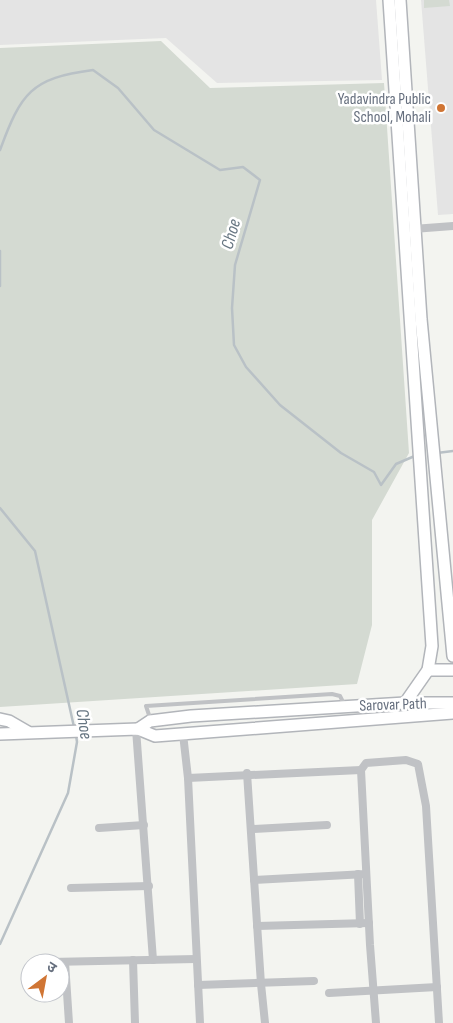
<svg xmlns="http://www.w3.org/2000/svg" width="453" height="1023" font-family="'Sofia Sans Condensed','Noto Sans Devanagari',sans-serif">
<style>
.built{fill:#e4e4e4}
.green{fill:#d4dad2}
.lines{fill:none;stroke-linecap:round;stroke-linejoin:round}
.stream{stroke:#b9c1c6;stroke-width:2.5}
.secondary-casing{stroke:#b2b5ba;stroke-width:14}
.lane{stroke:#c0c2c5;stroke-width:4}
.street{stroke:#c0c2c5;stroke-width:8}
.secondary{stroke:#fff;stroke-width:11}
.poi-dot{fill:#d07534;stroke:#fff;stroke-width:2}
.labels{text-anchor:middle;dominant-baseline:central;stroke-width:5;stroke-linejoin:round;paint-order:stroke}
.poi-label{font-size:16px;fill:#666f7e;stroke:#fff;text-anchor:end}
.street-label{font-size:16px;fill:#666f7e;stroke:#fff}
.water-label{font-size:18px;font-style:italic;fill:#677682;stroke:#fff}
</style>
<rect width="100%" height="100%" fill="#f3f4f0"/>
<g class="built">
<path d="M 0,0 L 376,0 L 382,80 L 217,83 L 166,38 L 0,45 Z"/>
<path d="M 421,0 L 453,0 L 453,214 L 438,215 Z"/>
</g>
<g class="green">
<path d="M 424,0 L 449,0 L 450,6 L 424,8 Z"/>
<path d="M 161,41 L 210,88 L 384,83 L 409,453 L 372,520 L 372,625 L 357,684 L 0,707 L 0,48 Z"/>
</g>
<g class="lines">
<g class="stream">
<path d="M 0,150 C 21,93 31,78 93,70 L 118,88 L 154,130 L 220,170 L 243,167 L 260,180 L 235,265 L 232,308 L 234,345 L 246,367 L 280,405 L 341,453 L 374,472 L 381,485 L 396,464 L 417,455"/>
<path d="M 0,251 L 0,286"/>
<path d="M 437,453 L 453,451"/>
<path d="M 0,508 L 35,551 L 74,727"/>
<path d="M 0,944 L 68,793 L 77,742 L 76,735"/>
</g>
<g class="secondary-casing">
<g id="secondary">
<path d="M 389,0 L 432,646 L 428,670 L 405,703"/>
<path d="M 400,0 L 421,319 L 453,656"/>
<path d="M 428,670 L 453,670"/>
<path d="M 0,719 L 9,721 L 28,732"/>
<path d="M 138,729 L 150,721 L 191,716 L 405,703 L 453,703"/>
<path d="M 0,734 L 138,729 L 155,736 L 453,713"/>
</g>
</g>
<path class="lane" d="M 150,718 L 146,706 L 332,694 L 340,696 L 345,706"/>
<g class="street">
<path d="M 413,229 L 453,226"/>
<path d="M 136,729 L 153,960"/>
<path d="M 183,734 L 188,778 L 200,1023"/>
<path d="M 247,773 L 261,984 L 265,1023"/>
<path d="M 188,778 L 361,770"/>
<path d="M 99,828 L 144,825"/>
<path d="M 252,829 L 327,825"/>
<path d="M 358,874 L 360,924"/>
<path d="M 254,880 L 366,874"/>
<path d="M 71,888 L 149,886"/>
<path d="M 257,926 L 369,923"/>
<path d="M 133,960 L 135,1023"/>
<path d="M 50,962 L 196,959"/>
<path d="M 65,962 L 69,1023"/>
<path d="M 198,985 L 314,981"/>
<path d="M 329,993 L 437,987"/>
<path d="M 376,1023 L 370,945 L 361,770 L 366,763 L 406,760 L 418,764 L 426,806 L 439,1023"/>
</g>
<use href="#secondary" class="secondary"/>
</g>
<circle class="poi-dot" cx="441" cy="108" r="5"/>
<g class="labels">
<g class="poi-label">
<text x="431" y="99">Yadavindra Public<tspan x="431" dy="18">School, Mohali</tspan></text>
</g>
<g class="street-label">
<text transform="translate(393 705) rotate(-2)">Sarovar Path</text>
</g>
<g class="water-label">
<text transform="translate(231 234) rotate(-74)">Choe</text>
<text transform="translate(84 724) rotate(81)">Choe</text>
</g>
</g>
<g transform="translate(45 978) rotate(32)"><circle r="24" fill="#ffffff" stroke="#c2c5cb"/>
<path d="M0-4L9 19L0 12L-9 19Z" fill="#d07534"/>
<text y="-8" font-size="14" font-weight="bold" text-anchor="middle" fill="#666f7e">उ</text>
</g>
</svg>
